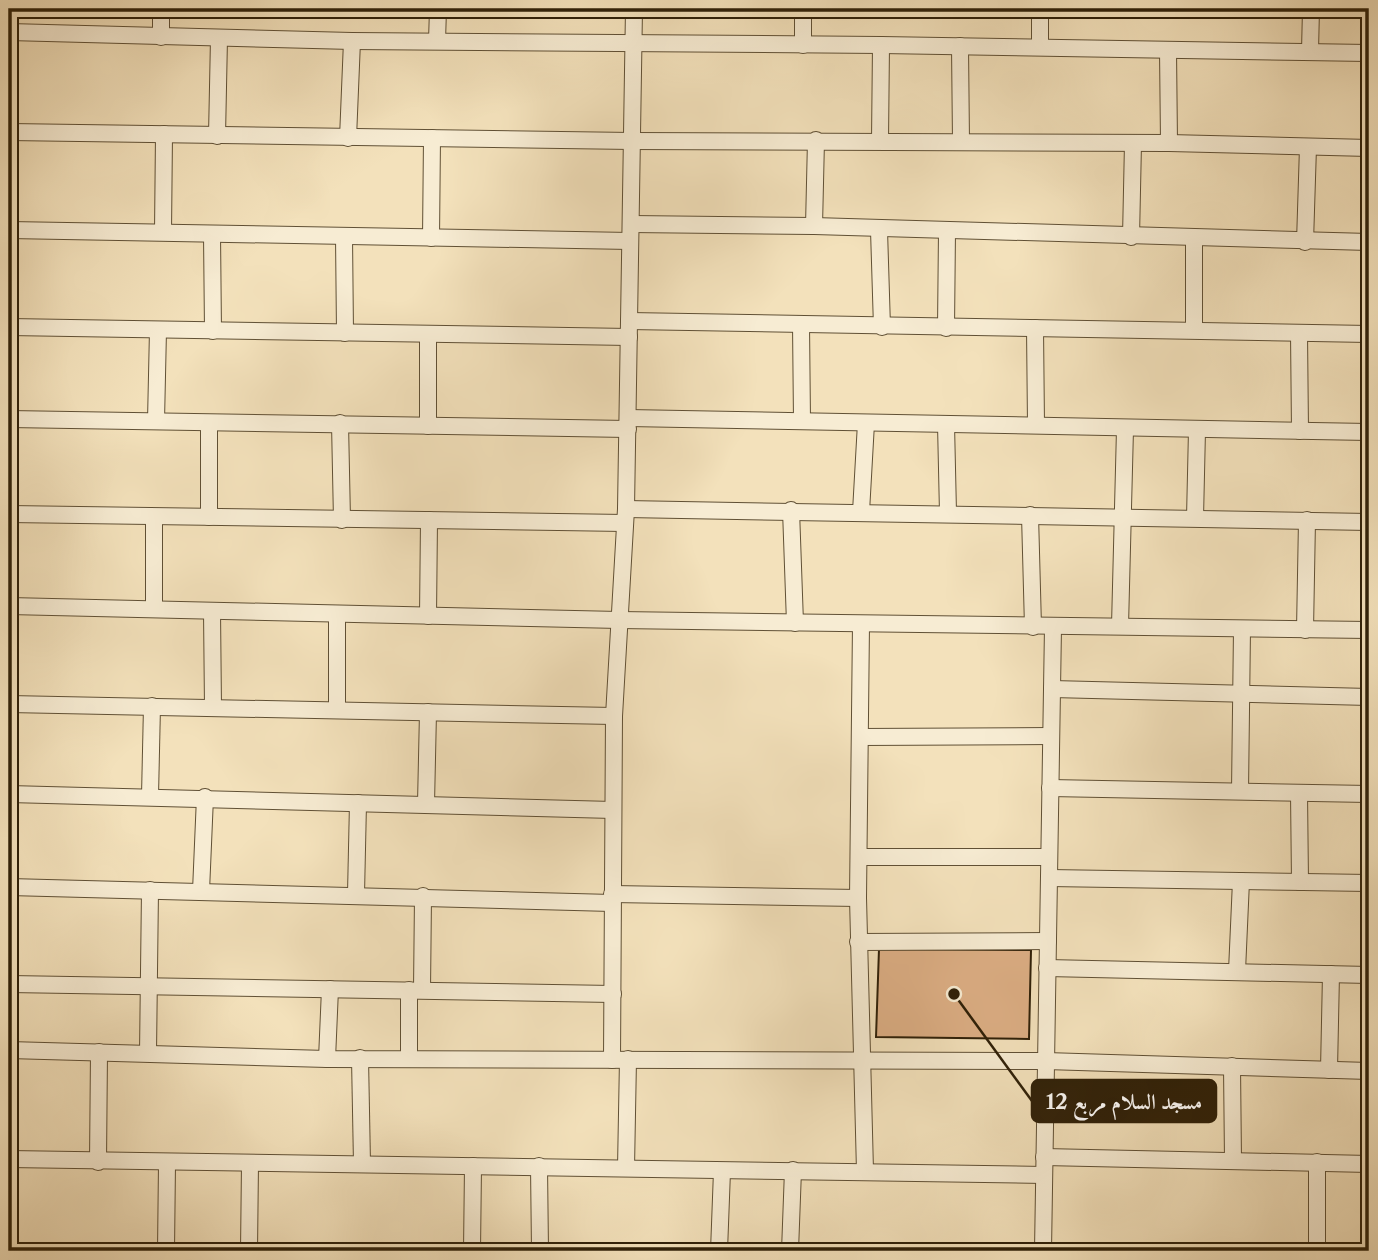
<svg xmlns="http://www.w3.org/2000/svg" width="1378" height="1260" font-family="'Libre Caslon Text',Amiri,serif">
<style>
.building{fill:#dbad83;stroke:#2f2008;stroke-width:2}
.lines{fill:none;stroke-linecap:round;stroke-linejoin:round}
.street-casing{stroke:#605035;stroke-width:18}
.street{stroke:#f7ecd3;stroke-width:16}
.leader{fill:none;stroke:#2f2008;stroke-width:2.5}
.callout-dot{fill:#2f2008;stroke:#f7ecd3;stroke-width:2.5}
.callout{fill:#2f2008;stroke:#2f2008;stroke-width:2.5}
.callout-label{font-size:21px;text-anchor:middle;font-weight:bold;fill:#fff}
</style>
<rect width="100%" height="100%" fill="#f3e1bb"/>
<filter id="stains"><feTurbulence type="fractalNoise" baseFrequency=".00286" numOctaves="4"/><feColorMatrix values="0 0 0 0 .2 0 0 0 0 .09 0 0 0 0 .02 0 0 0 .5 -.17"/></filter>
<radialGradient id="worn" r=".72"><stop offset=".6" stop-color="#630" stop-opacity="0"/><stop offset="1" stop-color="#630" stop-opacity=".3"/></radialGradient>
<path class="building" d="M 879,949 L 1031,950 L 1029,1039 L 876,1037 Z"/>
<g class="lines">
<g class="street-casing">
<g id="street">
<path d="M 9,32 L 352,41 L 881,45 L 1369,53"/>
<path d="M 161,37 L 161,9"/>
<path d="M 437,41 L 438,9"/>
<path d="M 803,45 L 803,9"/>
<path d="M 960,46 L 961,142"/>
<path d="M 1040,47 L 1040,9"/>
<path d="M 1168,50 L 1169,143"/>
<path d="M 1310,51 L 1311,9"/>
<path d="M 9,132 L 632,141 L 1169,143 L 1369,148"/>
<path d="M 217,136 L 219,38"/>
<path d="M 348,138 L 352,41"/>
<path d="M 880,140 L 881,45"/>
<path d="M 631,224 L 814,226 L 1369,242"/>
<path d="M 814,226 L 816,140"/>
<path d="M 9,230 L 630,241"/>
<path d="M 879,230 L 882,327"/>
<path d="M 163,232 L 164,134"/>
<path d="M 212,234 L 213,331"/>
<path d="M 344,236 L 345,333"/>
<path d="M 1131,237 L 1133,143"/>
<path d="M 431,238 L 432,138"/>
<path d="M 1194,239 L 1194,330"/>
<path d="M 1305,242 L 1308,147"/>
<path d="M 629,321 L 1369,334"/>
<path d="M 801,324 L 802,421"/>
<path d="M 9,327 L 629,337"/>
<path d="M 946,328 L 947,231"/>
<path d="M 1035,328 L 1036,425"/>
<path d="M 1299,333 L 1300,431"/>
<path d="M 428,335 L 428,426"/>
<path d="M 628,418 L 1369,432"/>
<path d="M 9,419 L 628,429"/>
<path d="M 156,421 L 158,330"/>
<path d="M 209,423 L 209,517"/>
<path d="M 340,423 L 342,520"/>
<path d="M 946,424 L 948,513"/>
<path d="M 626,509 L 1369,522"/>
<path d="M 791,510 L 795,623"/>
<path d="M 861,512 L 866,423"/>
<path d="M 9,514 L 625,523"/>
<path d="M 1030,515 L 1033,627"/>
<path d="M 1195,518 L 1197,430"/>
<path d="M 9,606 L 619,620 L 1369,630"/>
<path d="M 154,609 L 154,518"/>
<path d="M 212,611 L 213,708"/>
<path d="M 337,614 L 337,710"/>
<path d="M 428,616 L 429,520"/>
<path d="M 861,624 L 858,898 L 865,1171"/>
<path d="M 1120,626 L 1125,429"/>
<path d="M 1305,630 L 1307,520"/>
<path d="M 1052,689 L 1369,697"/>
<path d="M 9,704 L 614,716"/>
<path d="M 860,737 L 1051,736"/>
<path d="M 1050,788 L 1369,794"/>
<path d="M 1240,791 L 1242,629"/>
<path d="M 1299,793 L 1300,882"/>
<path d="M 9,794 L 613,810"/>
<path d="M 150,796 L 152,706"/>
<path d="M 426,804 L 428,712"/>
<path d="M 859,857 L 1049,857"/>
<path d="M 1049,878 L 1369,883"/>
<path d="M 9,887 L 612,903"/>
<path d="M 201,891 L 205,797"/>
<path d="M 356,894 L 358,803"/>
<path d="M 612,894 L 858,898"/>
<path d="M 858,942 L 1048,941"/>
<path d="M 1047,968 L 1369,975"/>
<path d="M 1237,971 L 1241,881"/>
<path d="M 9,984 L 613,994"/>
<path d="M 409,990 L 409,1059"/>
<path d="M 422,990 L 423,896"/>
<path d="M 9,1050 L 327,1059 L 1046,1061 L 1369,1071"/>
<path d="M 148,1053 L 150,890"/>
<path d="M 360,1058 L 362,1164"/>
<path d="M 327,1059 L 330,989"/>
<path d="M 612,1060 L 614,716 L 626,509 L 634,9"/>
<path d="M 1232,1066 L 1233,1161"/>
<path d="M 1329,1070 L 1331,974"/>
<path d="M 1044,1157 L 1369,1164"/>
<path d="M 9,1159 L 1044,1175"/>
<path d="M 98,1162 L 99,1052"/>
<path d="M 1317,1162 L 1317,1251"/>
<path d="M 539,1166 L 540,1251"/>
<path d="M 626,1168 L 628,1059"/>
<path d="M 166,1251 L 167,1163"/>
<path d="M 249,1251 L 250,1163"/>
<path d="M 472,1251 L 473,1166"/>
<path d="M 719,1251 L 722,1171"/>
<path d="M 790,1251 L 793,1170"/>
<path d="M 1043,1251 L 1053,627"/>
</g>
</g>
<use href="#street" class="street"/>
</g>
<path class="leader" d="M954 994L1032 1101"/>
<circle class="callout-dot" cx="954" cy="994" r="7"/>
<rect class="callout" x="1032" y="1080" width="184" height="42" rx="7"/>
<g class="callout-label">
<text x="1124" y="1109">مسجد السلام مربع 12</text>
</g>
<rect width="1378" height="1260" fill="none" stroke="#f3e1bb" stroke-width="35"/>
<rect x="10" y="10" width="1357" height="1239" fill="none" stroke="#2f2008" stroke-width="3.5"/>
<rect x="18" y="18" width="1343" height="1225" fill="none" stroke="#2f2008" stroke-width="2"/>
<rect width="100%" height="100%" filter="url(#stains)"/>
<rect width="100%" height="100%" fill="url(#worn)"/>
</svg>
